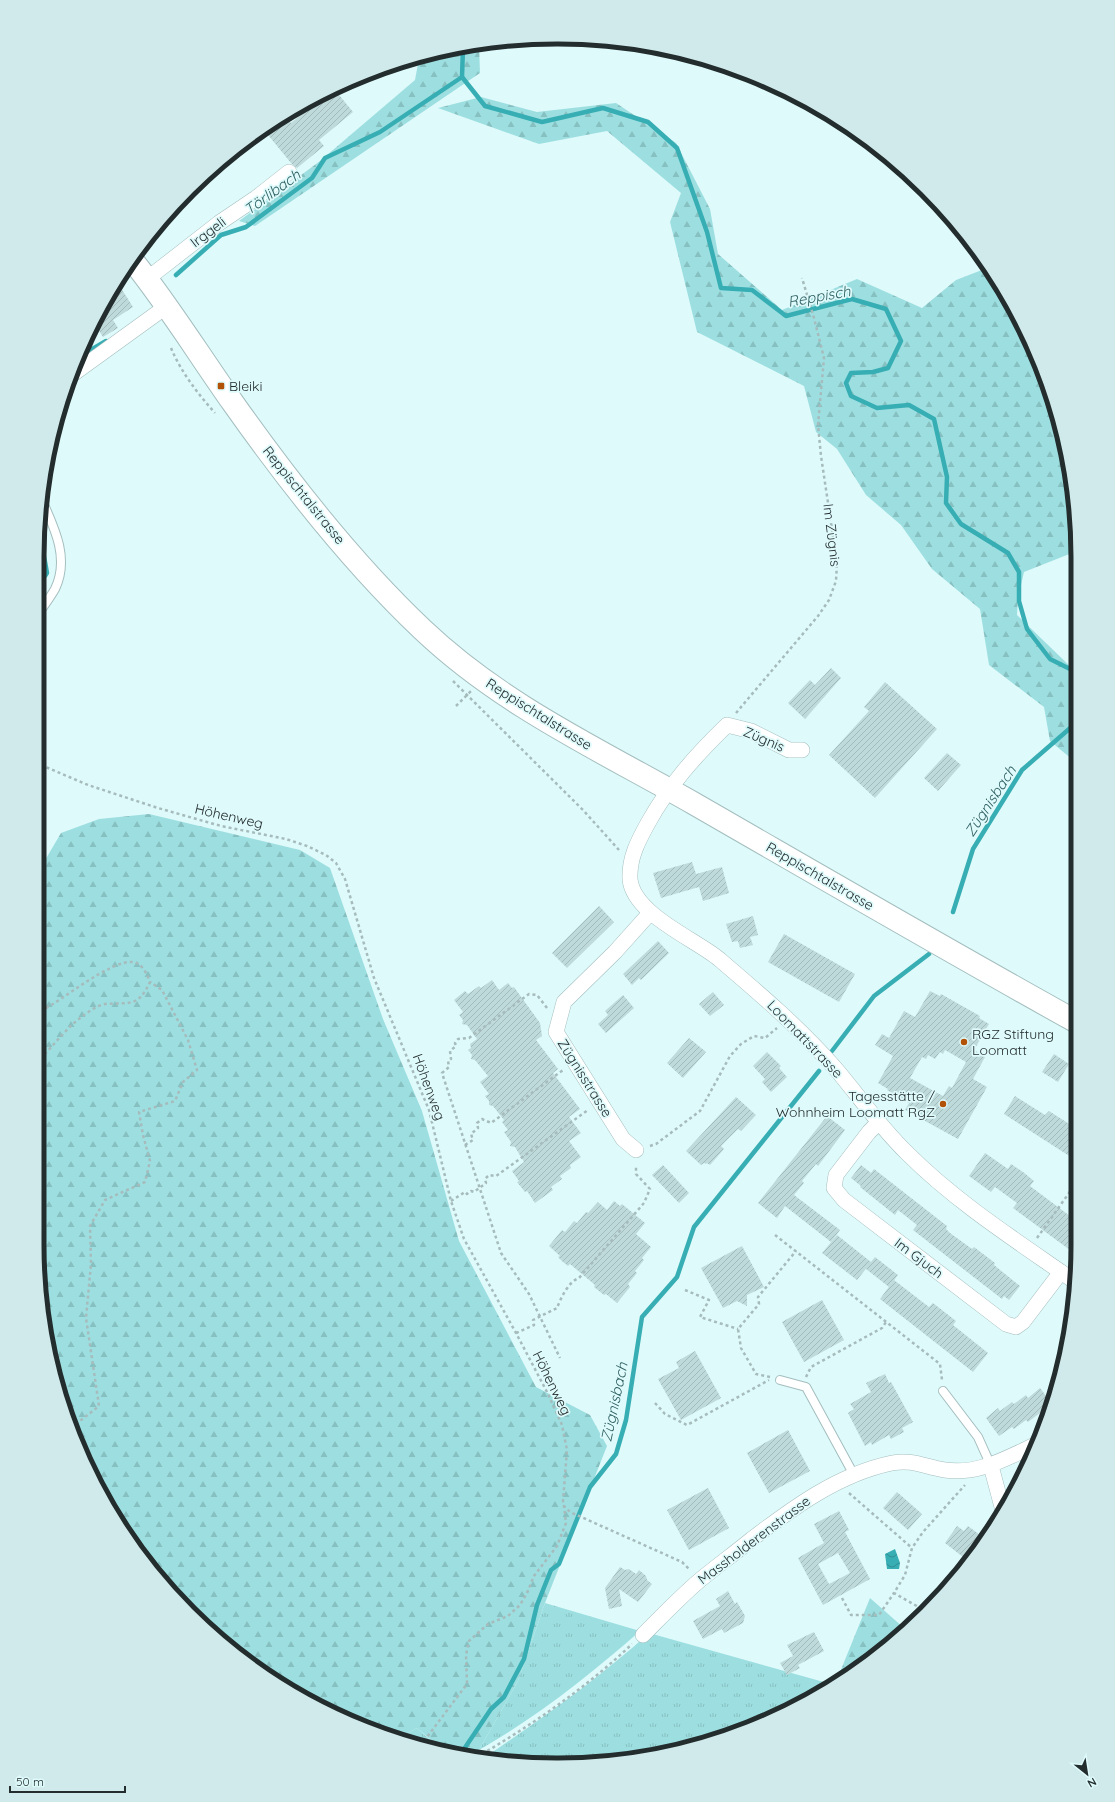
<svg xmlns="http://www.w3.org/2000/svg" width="1115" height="1802" font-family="Quicksand,sans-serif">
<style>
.grass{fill:url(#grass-tufts)}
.forest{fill:url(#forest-firs)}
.water{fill:url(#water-waves)}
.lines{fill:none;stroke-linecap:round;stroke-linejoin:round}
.stream{stroke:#37aeb3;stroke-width:4.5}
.building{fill:url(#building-hatch);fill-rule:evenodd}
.lane-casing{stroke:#a4bebf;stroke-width:10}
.street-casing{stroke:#a4bebf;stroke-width:16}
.secondary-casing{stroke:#a4bebf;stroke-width:24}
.path{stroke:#a6bbbc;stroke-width:2.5;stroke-dasharray:3 3;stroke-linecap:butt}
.lane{stroke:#fff;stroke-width:8}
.street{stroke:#fff;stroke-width:15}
.secondary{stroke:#fff;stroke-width:22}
.poi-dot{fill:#b15207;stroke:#dffafb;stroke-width:1.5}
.labels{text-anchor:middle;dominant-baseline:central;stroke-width:3.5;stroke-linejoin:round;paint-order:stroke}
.street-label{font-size:14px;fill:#232d2e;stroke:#dffafb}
.poi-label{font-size:14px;fill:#232d2e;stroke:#dffafb;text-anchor:start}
.water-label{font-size:15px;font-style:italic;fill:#2f6062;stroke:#dffafb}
.rim{fill:none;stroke:#232d2e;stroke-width:5}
</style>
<defs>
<pattern id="grass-tufts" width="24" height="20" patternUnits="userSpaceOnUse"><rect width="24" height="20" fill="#9ddfe1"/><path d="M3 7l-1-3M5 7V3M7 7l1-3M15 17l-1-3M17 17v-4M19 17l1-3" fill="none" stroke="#87c0c1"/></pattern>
<pattern id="forest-firs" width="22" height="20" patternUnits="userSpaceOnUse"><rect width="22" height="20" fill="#9ddfe1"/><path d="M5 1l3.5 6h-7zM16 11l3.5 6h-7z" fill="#87c0c1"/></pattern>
<pattern id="water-waves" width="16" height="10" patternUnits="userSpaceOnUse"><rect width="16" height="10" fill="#37aeb3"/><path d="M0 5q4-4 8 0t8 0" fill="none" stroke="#2e8e92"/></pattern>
<pattern id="building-hatch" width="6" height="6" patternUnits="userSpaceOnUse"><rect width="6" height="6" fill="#bfdadb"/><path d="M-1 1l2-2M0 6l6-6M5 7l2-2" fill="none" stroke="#a4bbbc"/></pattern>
</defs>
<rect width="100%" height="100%" fill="#dffafb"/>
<g class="grass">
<path d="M 545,1603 L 640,1631 C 590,1675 537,1717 479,1750 L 518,1681 Z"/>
<path d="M 649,1633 L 831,1684 L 788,1711 L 725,1737 L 626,1761 L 557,1765 L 484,1758 C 541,1719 598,1679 649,1633 Z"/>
<path d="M 417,1728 L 437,1746 L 435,1749 L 397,1739 Z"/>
</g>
<g class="forest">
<path d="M 479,44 L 480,73 L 255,226 L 239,221 L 320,161 L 415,80 L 419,58 Z"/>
<path d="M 481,97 L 537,112 L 616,103 L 676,143 L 710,209 L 718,254 L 782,310 L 857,279 L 922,308 L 956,280 L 987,268 L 1008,297 L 1060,423 L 1077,523 L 1077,551 L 1024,572 L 1018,598 L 1017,615 L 1076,672 L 1076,764 L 1073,760 L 1050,741 L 1044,707 L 989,665 L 980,609 L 932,569 L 901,525 L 866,495 L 837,449 L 816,432 L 804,386 L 697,332 L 670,222 L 681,193 L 607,131 L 539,144 L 438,108 Z"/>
<path d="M 149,814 L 300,850 L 330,868 L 383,1019 L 422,1111 L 459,1241 L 536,1387 L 590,1415 L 607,1446 L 545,1603 L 518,1681 L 479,1750 L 469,1756 L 456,1755 L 435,1749 L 437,1745 L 417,1728 L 397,1739 L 390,1737 L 268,1677 L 190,1613 L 144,1561 L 91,1475 L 65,1412 L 41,1313 L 41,867 L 61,833 L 99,819 Z"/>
<path d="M 870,1598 L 904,1628 L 874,1658 L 836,1682 Z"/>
</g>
<path class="water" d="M 895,1549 L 900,1563 L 899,1569 L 887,1569 L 885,1554 Z"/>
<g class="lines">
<g class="stream">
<path d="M 463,48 L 462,77 L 485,106 L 542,122 L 603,108 L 648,122 L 677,148 L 707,232 L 721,288 L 752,290 L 786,316 L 852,299 L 886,309 L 901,341 L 888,368 L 873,372 L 851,373 L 846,383 L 851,396 L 877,408 L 909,405 L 934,419 L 947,477 L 946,503 L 961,524 L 1008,553 L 1019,572 L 1019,601 L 1027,629 L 1050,659 L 1070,669 L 1076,677"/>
<path d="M 176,275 L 221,235 L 246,227 L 312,178 L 325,158 L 380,132 L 462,77"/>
<path d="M 77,358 L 106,341"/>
<path d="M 41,540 L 47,573 L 45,576"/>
<path d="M 953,912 L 973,849 L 1022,770 L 1076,723"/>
<path d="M 832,1051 L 874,996 L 929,954"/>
<path d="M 460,1755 L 491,1709 L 504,1697 L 524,1659 L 537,1605 L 551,1570 L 559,1564 L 590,1487 L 616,1454 L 626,1420 L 642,1317 L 677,1277 L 694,1227 L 819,1071"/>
</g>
</g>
<g class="building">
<path d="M 335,90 L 353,112 L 319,140 L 324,146 L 297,168 L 291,163 L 264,130 L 285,115 L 291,123 L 329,92 Z"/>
<path d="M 121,288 L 133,307 L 113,320 L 118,328 L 103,337 L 98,329 L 91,334 L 115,292 Z"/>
<path d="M 831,668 L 841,678 L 805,719 L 788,703 L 810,680 L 815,685 Z"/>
<path d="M 885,682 L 937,729 L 875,798 L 829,755 L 869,711 L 864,707 Z"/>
<path d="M 947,753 L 961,765 L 938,791 L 924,778 Z"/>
<path d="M 692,862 L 696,874 L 722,867 L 729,893 L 703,901 L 699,887 L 661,898 L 653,873 Z"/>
<path d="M 599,906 L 614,922 L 567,968 L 552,953 Z"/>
<path d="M 753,916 L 758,935 L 750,937 L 753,945 L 740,948 L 738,941 L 732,942 L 726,924 Z"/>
<path d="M 784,934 L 855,974 L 839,1002 L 768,962 Z"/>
<path d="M 658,941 L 669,953 L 641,980 L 639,978 L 632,985 L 623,974 Z"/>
<path d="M 492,980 L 499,990 L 508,983 L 512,988 L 514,987 L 540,1023 L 542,1036 L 536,1040 L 558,1069 L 553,1073 L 580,1109 L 569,1117 L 581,1133 L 569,1141 L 581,1157 L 570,1165 L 571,1168 L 560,1176 L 562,1179 L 551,1187 L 553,1190 L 535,1203 L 527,1191 L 525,1192 L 517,1182 L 519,1181 L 512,1171 L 524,1162 L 515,1147 L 510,1146 L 511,1142 L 504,1132 L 508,1130 L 502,1122 L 504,1120 L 493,1106 L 489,1105 L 489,1101 L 485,1096 L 489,1094 L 480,1082 L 488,1076 L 475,1060 L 471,1059 L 472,1055 L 468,1050 L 471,1048 L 470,1044 L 477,1039 L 467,1025 L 462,1024 L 463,1020 L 459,1015 L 463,1012 L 454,1000 L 465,991 L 468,994 L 479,986 L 481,988 Z"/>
<path d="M 930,991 L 940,996 L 941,994 L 980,1016 L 979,1018 L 989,1024 L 974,1050 L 985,1057 L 973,1079 L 987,1087 L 958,1139 L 905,1110 L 909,1103 L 887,1090 L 888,1089 L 878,1083 L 893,1056 L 875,1045 L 882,1034 L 889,1038 L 904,1011 L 915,1017 ZM 945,1050 L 966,1062 L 952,1088 L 949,1086 L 943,1096 L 910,1078 L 922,1057 L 926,1059 L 928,1055 L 935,1059 L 940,1052 L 943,1054 Z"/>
<path d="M 713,992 L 724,1005 L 710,1016 L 699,1004 Z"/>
<path d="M 623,995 L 634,1008 L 606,1033 L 598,1024 L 608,1015 L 605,1011 Z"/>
<path d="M 689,1038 L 706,1052 L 683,1078 L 667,1063 Z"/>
<path d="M 767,1052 L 781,1066 L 779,1068 L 787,1077 L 771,1092 L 762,1082 L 765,1079 L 753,1066 Z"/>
<path d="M 1054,1054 L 1069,1064 L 1058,1082 L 1042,1072 Z"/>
<path d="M 1015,1096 L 1045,1115 L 1049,1111 L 1074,1127 L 1074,1159 L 1004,1114 Z"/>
<path d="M 736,1097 L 756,1115 L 741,1131 L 738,1129 L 721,1146 L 724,1149 L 710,1165 L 707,1163 L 706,1164 L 704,1163 L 701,1165 L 686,1151 Z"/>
<path d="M 827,1116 L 845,1130 L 818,1166 L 816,1164 L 802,1181 L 804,1183 L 794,1195 L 840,1230 L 831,1242 L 785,1206 L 777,1218 L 758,1203 Z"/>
<path d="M 985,1153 L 1008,1169 L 1011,1164 L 1023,1172 L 1034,1181 L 1030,1186 L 1074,1219 L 1074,1253 L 1013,1208 L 1017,1203 L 995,1187 L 991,1192 L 969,1176 Z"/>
<path d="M 663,1165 L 689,1193 L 679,1203 L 652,1175 Z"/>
<path d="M 861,1165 L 871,1173 L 874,1169 L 947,1226 L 946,1229 L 950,1233 L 972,1249 L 974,1247 L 995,1263 L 994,1265 L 1020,1286 L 1009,1300 L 1004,1296 L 1002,1299 L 913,1230 L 917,1225 L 898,1210 L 895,1215 L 860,1187 L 861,1186 L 851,1178 Z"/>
<path d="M 614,1201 L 620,1206 L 622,1204 L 645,1223 L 636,1234 L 651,1247 L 642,1258 L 644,1260 L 635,1271 L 637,1273 L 628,1284 L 630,1287 L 617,1303 L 606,1294 L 604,1295 L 594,1287 L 595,1285 L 570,1264 L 568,1266 L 563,1262 L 558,1257 L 560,1256 L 549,1246 L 562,1230 L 565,1232 L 574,1221 L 577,1223 L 586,1212 L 588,1213 L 598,1202 L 607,1210 Z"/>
<path d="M 837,1235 L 871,1262 L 875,1257 L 898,1275 L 889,1287 L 866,1269 L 869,1265 L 857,1280 L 822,1253 Z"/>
<path d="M 742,1246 L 764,1287 L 747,1295 L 747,1306 L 737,1301 L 723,1308 L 701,1268 Z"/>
<path d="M 894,1280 L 929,1307 L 933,1303 L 956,1321 L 953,1325 L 988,1353 L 973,1372 L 880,1299 Z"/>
<path d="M 822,1300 L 844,1340 L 804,1362 L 782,1322 Z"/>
<path d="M 695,1351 L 721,1398 L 681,1420 L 658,1379 L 679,1368 L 676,1362 Z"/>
<path d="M 885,1374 L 889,1383 L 891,1382 L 913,1422 L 902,1428 L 904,1432 L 891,1439 L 889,1435 L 872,1445 L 871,1442 L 865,1446 L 848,1413 L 854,1409 L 850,1404 L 871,1392 L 866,1383 Z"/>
<path d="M 1040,1388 L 1050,1401 L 1045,1420 L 1040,1413 L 1028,1422 L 1026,1420 L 1014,1429 L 1012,1427 L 999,1436 L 986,1418 L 998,1408 L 1000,1411 L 1012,1402 L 1014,1404 L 1026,1395 L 1028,1398 Z"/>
<path d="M 788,1430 L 810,1471 L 769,1493 L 747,1453 Z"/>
<path d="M 708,1488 L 729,1528 L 689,1550 L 667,1510 Z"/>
<path d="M 897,1492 L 922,1514 L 908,1530 L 883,1508 Z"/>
<path d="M 839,1511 L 849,1530 L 845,1532 L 870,1579 L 823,1605 L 798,1558 L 824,1543 L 814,1524 ZM 838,1553 L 850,1573 L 829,1584 L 818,1564 Z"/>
<path d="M 957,1526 L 964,1531 L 968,1526 L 980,1535 L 963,1557 L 945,1543 Z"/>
<path d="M 620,1567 L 625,1570 L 629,1569 L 636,1574 L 639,1570 L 646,1576 L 647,1580 L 652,1584 L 638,1602 L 619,1589 L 622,1606 L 609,1609 L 605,1588 Z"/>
<path d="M 728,1591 L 735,1604 L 737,1602 L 745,1616 L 743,1623 L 724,1633 L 722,1629 L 703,1639 L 693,1621 L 720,1606 L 716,1599 Z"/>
<path d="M 814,1632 L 824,1651 L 798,1665 L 800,1668 L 787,1675 L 780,1663 L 793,1656 L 787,1645 Z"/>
</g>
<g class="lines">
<g class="lane-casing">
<g id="lane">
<path d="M 41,498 C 54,527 70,558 55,589 C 51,596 46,603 41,610"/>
<path d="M 780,1380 L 806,1387 L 854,1475"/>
<path d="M 943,1391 L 978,1437 L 991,1466"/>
</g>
</g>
<g class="street-casing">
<g id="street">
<path d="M 147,279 L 219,223 L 256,198 L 289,172"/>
<path d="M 73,374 L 167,306"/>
<path d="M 802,750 L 789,750 L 751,731 L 727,725 C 696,755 669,785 648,823 C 638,841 629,858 630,879 C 633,914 695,939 719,959 C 760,994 800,1028 835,1068 C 859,1096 880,1127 907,1153 C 957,1203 1017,1241 1074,1281"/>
<path d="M 878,1123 L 869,1132 L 836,1175 L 834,1188 L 844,1200 L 1006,1324 L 1016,1327 L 1023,1322 L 1061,1272"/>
<path d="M 636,1150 L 623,1139 L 556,1032 L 564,1002 L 615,952 L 650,913"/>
<path d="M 991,1466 L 1002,1507"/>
<path d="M 643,1635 C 662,1616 680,1597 700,1580 C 717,1566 735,1553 752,1539 C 794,1507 839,1474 892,1463 C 913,1459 925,1467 945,1470 C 980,1475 1008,1457 1039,1443"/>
</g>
</g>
<g class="secondary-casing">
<path id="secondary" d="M 133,261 C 169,306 199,355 233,403 C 288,481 353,564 423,630 C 502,705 600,750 693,803 C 820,876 947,950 1075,1021"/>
</g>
<g class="path">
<path d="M 171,348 C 181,372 198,394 215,413"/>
<path d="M 453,681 L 583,810 L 619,850"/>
<path d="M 456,706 L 471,691"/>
<path d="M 736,713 L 818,616 L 829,600 L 836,581 L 837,563 L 821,456 L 818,425 L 824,358 L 814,318 L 802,278"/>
<path d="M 41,765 L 88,785 L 158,808 L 221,826 L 286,839 L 307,846 L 326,855 L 336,863 L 345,879 L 374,978 L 429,1110 L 451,1201 L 464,1239 L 516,1333 L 547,1392 L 562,1425 L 567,1450 L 563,1501 L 564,1506 L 570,1512 L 682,1562 L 690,1570"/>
<path d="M 547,1008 L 537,995 L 529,994 L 469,1038 L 458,1039 L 455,1043 L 456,1046 L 450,1051 L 451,1059 L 448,1061 L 449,1067 L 442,1073 L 501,1253 L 529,1294 L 560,1358"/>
<path d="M 41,1011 C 63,1000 110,960 133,962 C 142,963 147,974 150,982 C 138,1008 129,1002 105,1004 C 98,1005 88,1012 83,1016 C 69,1025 54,1045 41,1058"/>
<path d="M 465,1145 L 473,1140 L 471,1134 L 478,1128 L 477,1123 L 482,1119 L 491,1123 L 563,1070"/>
<path d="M 650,1146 L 656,1144 L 700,1111 L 730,1056 L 741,1044 L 754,1036 L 765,1038 L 777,1028"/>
<path d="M 451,1201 L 465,1192 L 467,1194 L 471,1191 L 474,1192 L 486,1183 L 485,1179 L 489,1175 L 496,1176 L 588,1110"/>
<path d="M 775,1235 L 940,1364 L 942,1380"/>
<path d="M 1037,1238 L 1074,1186"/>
<path d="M 685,1290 L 709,1300 L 700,1317 L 738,1329"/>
<path d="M 516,1333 L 534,1325 L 533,1320 L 557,1308 C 561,1298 568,1282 579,1278 L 644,1203 L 650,1189 L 636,1174 L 636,1165"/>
<path d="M 770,1377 L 756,1374 L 741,1348 L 738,1329 L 759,1304 L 758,1297 L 796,1251"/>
<path d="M 806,1377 L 811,1367 L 882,1328 L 886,1322"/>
<path d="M 655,1403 L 665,1414 L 687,1425 L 769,1380"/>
<path d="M 71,1428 L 99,1406 L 86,1318 L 91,1264 L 90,1226 L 105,1200 L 145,1182 L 150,1161 L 143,1135 L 139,1112 L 175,1101 L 183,1082 L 197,1070 L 188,1040 L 162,990 L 150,982"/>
<path d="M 849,1493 L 912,1548"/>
<path d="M 842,1598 L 851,1615 L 879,1615 L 894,1593"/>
<path d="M 922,1609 L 894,1593 L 905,1575 L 912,1548 L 923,1532 L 965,1485"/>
<path d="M 405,1741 C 417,1738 425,1742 434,1749"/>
<path d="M 424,1741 L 467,1684 L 466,1655 L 469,1641 L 488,1624 L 508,1616 L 520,1605 L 527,1593 L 534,1576 L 557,1546 L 566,1523 L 564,1506"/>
<path d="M 477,1757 C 532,1725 586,1688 632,1644"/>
</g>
<use href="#lane" class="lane"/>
<use href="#street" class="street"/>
<use href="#secondary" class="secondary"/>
</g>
<g class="poi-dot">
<rect x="217" y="382" width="8" height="8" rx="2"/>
<circle cx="964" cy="1042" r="4"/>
<circle cx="943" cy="1104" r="4"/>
</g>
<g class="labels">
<g class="street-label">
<text transform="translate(208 232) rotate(-37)">Irggeli</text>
<text transform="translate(304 495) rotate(51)">Reppischtalstrasse</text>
<text transform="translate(832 535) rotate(83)">Im Zügnis</text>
<text transform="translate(539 714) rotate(32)">Reppischtalstrasse</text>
<text transform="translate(764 739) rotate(23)">Zügnis</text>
<text transform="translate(229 816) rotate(13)">Höhenweg</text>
<text transform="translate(820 876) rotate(30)">Reppischtalstrasse</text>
<text transform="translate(805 1039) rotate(46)">Loomattstrasse</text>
<text transform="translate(585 1078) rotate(58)">Zügnisstrasse</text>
<text transform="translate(429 1087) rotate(70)">Höhenweg</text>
<text transform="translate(919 1258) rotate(37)">Im Gjuch</text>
<text transform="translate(552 1383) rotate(64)">Höhenweg</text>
<text transform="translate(754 1540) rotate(-37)">Massholderenstrasse</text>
</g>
<g class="poi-label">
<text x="229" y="386">Bleiki</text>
<text x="972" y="1034">RGZ Stiftung<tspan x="972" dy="16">Loomatt</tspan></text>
<text x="935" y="1096" text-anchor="end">Tagesstätte /<tspan x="935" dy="16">Wohnheim Loomatt RgZ</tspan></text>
</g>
<g class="water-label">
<text transform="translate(272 192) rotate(-36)">Törlibach</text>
<text transform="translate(819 296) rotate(-10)">Reppisch</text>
<text transform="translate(990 801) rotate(-57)">Zügnisbach</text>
<text transform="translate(614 1402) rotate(-78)">Zügnisbach</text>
</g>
</g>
<path d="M0 0H1115V1802H0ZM557 44H558A513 513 0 0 1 1071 557V1245A513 513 0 0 1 558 1758H557A513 513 0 0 1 44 1245V557A513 513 0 0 1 557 44Z" fill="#d0eaeb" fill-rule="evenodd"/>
<path class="rim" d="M557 44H558A513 513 0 0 1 1071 557V1245A513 513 0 0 1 558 1758H557A513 513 0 0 1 44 1245V557A513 513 0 0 1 557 44Z"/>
<g transform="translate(1087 1774) rotate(150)" stroke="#dffafb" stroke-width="3" paint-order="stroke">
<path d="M0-3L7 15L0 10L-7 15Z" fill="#232d2e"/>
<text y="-6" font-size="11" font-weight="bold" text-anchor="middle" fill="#232d2e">N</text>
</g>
<path d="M10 1786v6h115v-6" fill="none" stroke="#232d2e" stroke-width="2"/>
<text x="16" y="1786" font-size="12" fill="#232d2e" stroke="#dffafb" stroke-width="3" paint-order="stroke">50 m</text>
</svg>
